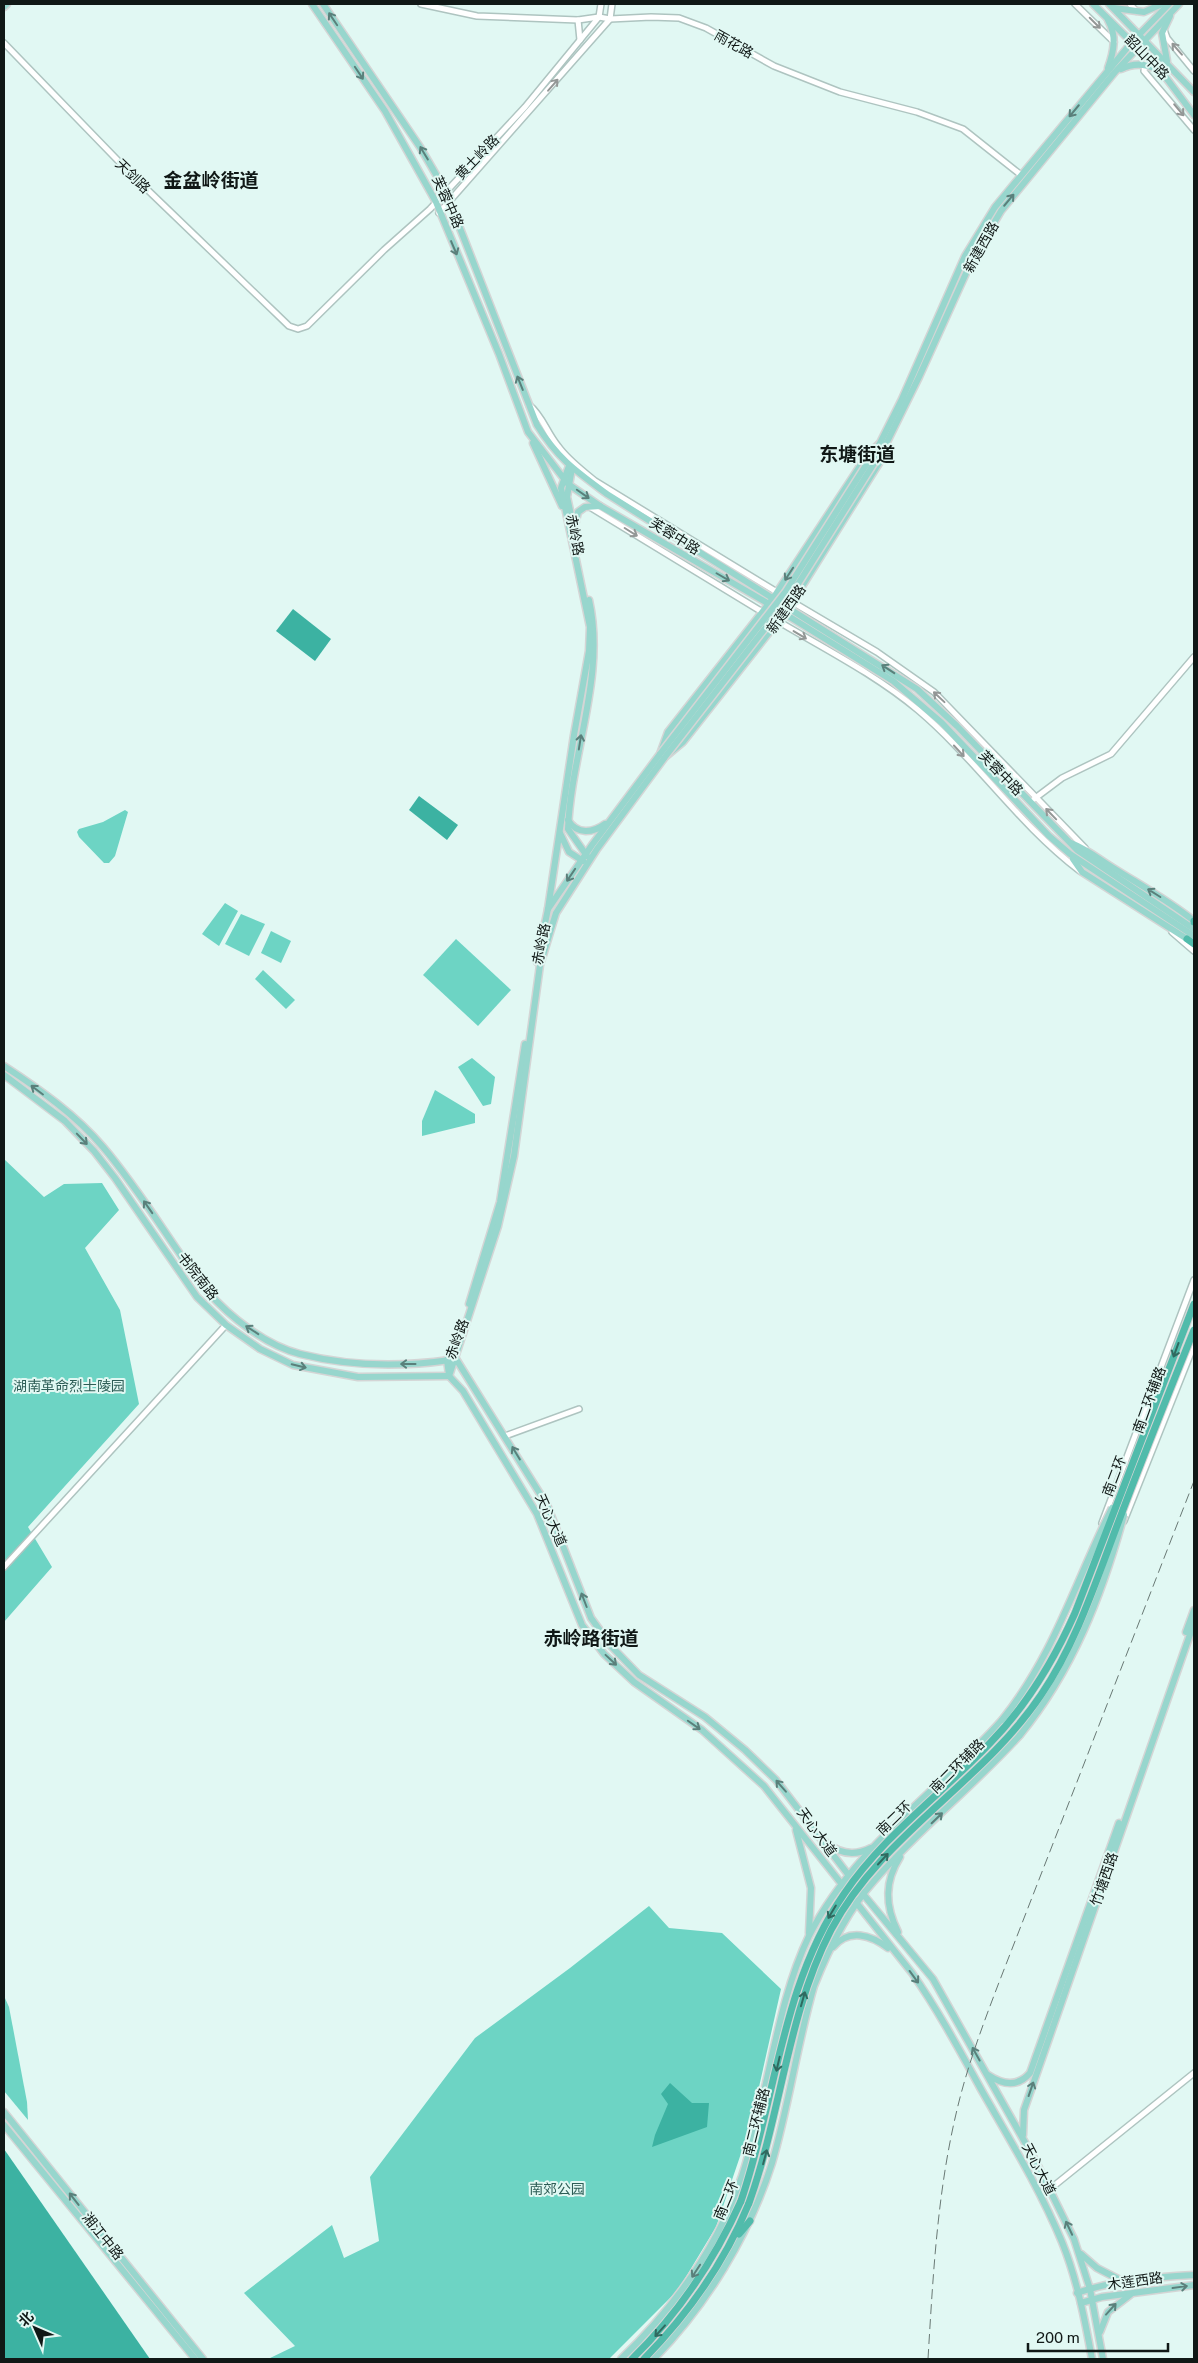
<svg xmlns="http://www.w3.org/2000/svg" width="1198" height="2363" font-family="'Public Sans','Noto Sans SC',sans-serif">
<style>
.green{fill:#6dd4c4}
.water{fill:#3cb2a2}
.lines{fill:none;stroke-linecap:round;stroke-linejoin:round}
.minor-casing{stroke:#aec4c0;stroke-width:8}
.major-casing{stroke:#d4d5d5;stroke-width:9}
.highway-casing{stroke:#d4d5d5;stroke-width:9}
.minor{stroke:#fff;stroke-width:5}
.major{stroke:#97d6cd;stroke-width:6}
.highway{stroke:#51bbab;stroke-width:7}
.rail{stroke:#697874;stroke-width:1;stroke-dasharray:10 5;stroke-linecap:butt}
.major-bridge-casing{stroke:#d4d5d5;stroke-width:9;stroke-linecap:butt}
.highway-bridge-casing{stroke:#d4d5d5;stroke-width:9;stroke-linecap:butt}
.major-bridge{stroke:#97d6cd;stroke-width:6}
.highway-bridge{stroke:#51bbab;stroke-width:7}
.oneway{stroke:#5a807b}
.oneway2{stroke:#939796}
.oneway3{stroke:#306a60}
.labels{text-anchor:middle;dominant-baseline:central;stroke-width:4;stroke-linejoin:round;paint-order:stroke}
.street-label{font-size:14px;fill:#101816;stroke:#e1f8f3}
.park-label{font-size:14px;fill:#2d5d56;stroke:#e1f8f3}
.district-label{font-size:19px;font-weight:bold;fill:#101816;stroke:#e1f8f3}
</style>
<rect width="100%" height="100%" fill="#e1f8f3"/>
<g class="green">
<path d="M 125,810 L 128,812 L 115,856 L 109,863 L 104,863 L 79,837 L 77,832 L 79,829 L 103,822 Z"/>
<path d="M 225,903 L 238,911 L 219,946 L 202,934 Z"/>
<path d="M 241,914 L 265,924 L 249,956 L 225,944 Z"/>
<path d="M 271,931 L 291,941 L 281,963 L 261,953 Z"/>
<path d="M 456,939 L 511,990 L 478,1026 L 423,975 Z"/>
<path d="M 263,970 L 295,1000 L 286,1009 L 255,979 Z"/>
<path d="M 472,1058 L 495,1077 L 491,1104 L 483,1106 L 458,1067 Z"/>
<path d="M 435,1090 L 475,1114 L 475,1123 L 422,1136 L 422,1121 Z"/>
<path d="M 4,1159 L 44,1197 L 64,1184 L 102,1183 L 119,1210 L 85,1248 L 120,1310 L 139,1404 L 28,1527 L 52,1567 L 4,1622 Z"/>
<path d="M 649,1906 L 669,1928 L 722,1933 L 781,1989 L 750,2127 L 716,2227 L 678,2290 L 609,2359 L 268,2359 L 295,2346 L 244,2293 L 332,2225 L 344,2258 L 379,2241 L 370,2177 L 475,2038 L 570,1968 Z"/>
<path d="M 4,1996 L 9,2007 L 27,2102 L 28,2120 L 4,2091 Z"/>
</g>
<g class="water">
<path d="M 293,609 L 331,639 L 315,661 L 276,631 Z"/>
<path d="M 419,796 L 458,825 L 447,840 L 409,810 Z"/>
<path d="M 670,2083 L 692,2103 L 709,2103 L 707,2127 L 652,2147 L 655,2135 L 668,2104 L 661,2094 Z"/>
<path d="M 4,2149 L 150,2359 L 4,2359 Z"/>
</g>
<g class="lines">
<g class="minor-casing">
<g id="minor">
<path d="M 421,4 L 477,16 L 578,20 L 599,17 L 610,19 L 651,17 L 679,18 L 706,28 L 774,66 L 840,92 L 917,112 L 963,129 L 1021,175"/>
<path d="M 1075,4 L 1114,42"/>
<path d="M 1130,4 L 1136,11"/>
<path d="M 578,20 L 580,40"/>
<path d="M 1164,30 L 1167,38 L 1194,71"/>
<path d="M 4,43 L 129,172 L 289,326 L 298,329 L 307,326 L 384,250 L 430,209 L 525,107 L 599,17 L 601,4"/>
<path d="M 1145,64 L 1144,71 L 1194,130"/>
<path d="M 439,213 L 610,19 L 612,4"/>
<path d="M 529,405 C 542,415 547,433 558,446 C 568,460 582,470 595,481 L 780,594"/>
<path d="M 590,507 L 764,613"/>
<path d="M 789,600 L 877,652 L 934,692 L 1085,848"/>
<path d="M 776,620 C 823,648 875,674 918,710 C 976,759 1018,824 1080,871"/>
<path d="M 1034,799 L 1062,778 L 1111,754 L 1194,657"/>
<path d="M 1172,932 L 1194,951"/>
<path d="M 505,1436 L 579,1409"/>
<path d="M 1124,1521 L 1194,1345"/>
<path d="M 1102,1523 L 1194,1280"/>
<path d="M 4,1567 L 226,1325"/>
<path d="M 1075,1641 L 1096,1594"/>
<path d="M 1011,1713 C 1043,1673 1066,1627 1083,1578"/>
<path d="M 1050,2189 L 1194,2073"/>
</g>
</g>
<g class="major-casing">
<g id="major">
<path d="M 312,4 L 385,111 L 436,202 L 499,354 L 528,432 L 568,484 L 600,506 L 769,604 L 893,681 L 942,723 L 1049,836 L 1070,854 L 1194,936"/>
<path d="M 323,4 L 420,147 L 445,190 L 537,425 C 558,459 576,471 607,494 L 917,689 L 957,726 L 1077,850 L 1194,929"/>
<path d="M 1093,4 L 1161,71 L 1194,115"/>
<path d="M 1109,4 L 1194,92"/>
<path d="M 4,7 L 7,4"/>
<path d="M 1114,8 L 1144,12 L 1162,4"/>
<path d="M 1167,61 L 1162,33 L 1170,16"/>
<path d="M 1108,68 C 1114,51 1117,36 1108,20"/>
<path d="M 1121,69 C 1133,63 1144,63 1156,69"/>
<path d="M 533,443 L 562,506"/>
<path d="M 572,468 L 567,497 L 579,551"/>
<path d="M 575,525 L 578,512 L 585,507 L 600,506"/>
<path d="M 568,820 C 577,835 593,833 605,824"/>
<path d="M 560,833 L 569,852 L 583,861"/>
<path d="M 1071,843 C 1087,849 1100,860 1115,869 C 1142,886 1169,901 1194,921"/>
<path d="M 587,856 L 568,829 C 571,753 606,676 589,600"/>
<path d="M 1073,859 L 1082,872 L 1187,939"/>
<path d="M 548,909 L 592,845 L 660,754 L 668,732 L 774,597 L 868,454 L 880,443 L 902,399 L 965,256 L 995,207 L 1132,42 L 1169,4"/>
<path d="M 537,962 L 548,909 L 574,735 L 589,651 L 590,627 L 561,488 L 569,466"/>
<path d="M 4,1066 C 39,1089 76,1115 103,1147 C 131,1180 154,1216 178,1251 C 187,1264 196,1280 207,1291 C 230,1317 265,1345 300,1354 C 348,1366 401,1367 450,1360"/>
<path d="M 4,1075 L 65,1121 L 94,1151 L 115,1178 L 197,1297 L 226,1325 L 260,1349 L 293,1365 L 358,1377 L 449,1376"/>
<path d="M 469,1304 L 500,1202 L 525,1044"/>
<path d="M 456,1359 L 547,1505 L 591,1618 L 612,1647 L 639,1675 L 705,1717 L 745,1750 L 776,1780 L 863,1894 L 933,1979 L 1036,2162 L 1074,2239 L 1090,2289 L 1103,2359"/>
<path d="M 449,1375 L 447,1360 L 459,1335"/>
<path d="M 449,1376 L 498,1226 L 514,1156 L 540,965 L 556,913 L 597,849 L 665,757 L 683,742 L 789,607 L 881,460 L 885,446 L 919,377 L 972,260 L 1001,211 L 1115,72 L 1179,4"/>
<path d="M 449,1376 L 463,1391 L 537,1514 L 582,1625 L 604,1654 L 634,1682 L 702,1730 L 764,1786 L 912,1973 C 938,2010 960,2051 982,2091 C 1010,2140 1040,2189 1062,2242 C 1077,2279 1085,2320 1092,2359"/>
<path d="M 1186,1632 L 1194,1610"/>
<path d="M 796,1830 L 811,1888 L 809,1933"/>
<path d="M 827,1843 C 840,1854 855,1856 871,1848"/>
<path d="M 898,1932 C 885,1906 884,1882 900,1857"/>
<path d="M 833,1947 C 849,1928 871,1935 888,1948"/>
<path d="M 988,2075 C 1003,2085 1018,2087 1030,2073 L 1119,1823"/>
<path d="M 4,2112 L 203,2359"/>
<path d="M 4,2125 L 195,2359"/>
<path d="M 1023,2135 L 1024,2110 L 1194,1623"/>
<path d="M 1081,2254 L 1097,2268 L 1124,2282"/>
<path d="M 1077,2293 C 1114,2280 1155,2277 1194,2275"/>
<path d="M 1081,2303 L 1102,2297 L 1194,2285"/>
<path d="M 1100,2332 L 1108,2312 L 1130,2295"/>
<path d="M 621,2359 C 675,2307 718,2247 742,2176 C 752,2146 759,2114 766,2083 C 777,2034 787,1982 809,1936 C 853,1848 938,1792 1002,1720"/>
<path d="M 654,2359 C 707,2304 749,2236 772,2163 C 789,2105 797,2044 814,1986 C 829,1948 847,1911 874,1881 C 919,1829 974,1786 1020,1735"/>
</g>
</g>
<g class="highway-casing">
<g id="highway">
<path d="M 1194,921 L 1194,922"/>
<path d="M 1187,939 L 1194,944"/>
<path d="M 739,2234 L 750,2221"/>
<path d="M 632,2359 C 679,2313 714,2261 741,2201"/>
<path d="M 644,2359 C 688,2314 725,2262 749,2203"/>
</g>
</g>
<use href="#minor" class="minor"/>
<use href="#major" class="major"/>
<use href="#highway" class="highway"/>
<path class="rail" d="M 928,2359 C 933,2277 937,2195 956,2114 C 966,2070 982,2027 998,1985 L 1194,1481"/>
<g class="major-bridge-casing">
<g id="major-bridge">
<path d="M 660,754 L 786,591 L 880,443"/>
<path d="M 665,757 L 791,595 L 885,446"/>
<path d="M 1002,1720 C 1055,1654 1075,1582 1112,1508"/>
<path d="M 1020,1735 C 1073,1670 1102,1595 1124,1515"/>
</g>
</g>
<g class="highway-bridge-casing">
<g id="highway-bridge">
<path d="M 741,2201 C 776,2099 781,1985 844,1894 C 883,1836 943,1793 991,1742 C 1028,1704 1054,1660 1075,1613 L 1194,1304"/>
<path d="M 749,2203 C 781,2114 787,2015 831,1930 C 881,1835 982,1783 1041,1695 C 1075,1645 1094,1587 1115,1531 C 1140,1464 1167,1397 1194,1330"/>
</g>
</g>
<use href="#major-bridge" class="major-bridge"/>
<use href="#highway-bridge" class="highway-bridge"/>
</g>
<defs><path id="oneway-shaft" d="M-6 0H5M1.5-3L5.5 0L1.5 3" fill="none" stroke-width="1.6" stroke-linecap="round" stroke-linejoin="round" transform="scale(1.25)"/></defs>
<g class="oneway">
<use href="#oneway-shaft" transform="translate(333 19) rotate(-124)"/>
<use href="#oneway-shaft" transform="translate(359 73) rotate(56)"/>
<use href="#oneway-shaft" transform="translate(1074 111) rotate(130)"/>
<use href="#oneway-shaft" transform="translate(424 153) rotate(-121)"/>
<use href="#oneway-shaft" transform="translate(1009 200) rotate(-50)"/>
<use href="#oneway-shaft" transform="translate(454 248) rotate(67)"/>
<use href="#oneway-shaft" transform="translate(520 383) rotate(-112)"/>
<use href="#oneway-shaft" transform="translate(583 494) rotate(35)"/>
<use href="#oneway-shaft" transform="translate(789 574) rotate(123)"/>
<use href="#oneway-shaft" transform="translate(723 577) rotate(30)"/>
<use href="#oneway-shaft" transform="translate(888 669) rotate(-147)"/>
<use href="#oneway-shaft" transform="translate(580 742) rotate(-81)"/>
<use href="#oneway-shaft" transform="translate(571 875) rotate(124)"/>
<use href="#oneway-shaft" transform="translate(1154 893) rotate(-148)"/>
<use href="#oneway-shaft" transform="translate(37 1090) rotate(-143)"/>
<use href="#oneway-shaft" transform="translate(82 1139) rotate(46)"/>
<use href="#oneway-shaft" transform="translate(148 1207) rotate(-125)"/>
<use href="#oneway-shaft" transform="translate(252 1330) rotate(-147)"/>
<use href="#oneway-shaft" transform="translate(408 1364) rotate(180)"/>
<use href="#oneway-shaft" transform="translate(299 1366) rotate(13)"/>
<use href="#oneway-shaft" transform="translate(516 1453) rotate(-121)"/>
<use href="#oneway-shaft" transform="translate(584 1600) rotate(-111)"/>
<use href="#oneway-shaft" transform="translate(611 1660) rotate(43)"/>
<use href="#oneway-shaft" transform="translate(694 1725) rotate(35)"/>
<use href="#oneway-shaft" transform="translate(781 1786) rotate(-131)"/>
<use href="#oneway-shaft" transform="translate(937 1818) rotate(-44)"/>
<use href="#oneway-shaft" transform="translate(914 1977) rotate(54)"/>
<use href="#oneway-shaft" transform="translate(976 2054) rotate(-119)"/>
<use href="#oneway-shaft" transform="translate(1031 2089) rotate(-71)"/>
<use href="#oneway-shaft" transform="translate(74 2199) rotate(-128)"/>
<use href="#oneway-shaft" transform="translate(1069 2228) rotate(-115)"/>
<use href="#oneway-shaft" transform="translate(696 2271) rotate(123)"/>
<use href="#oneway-shaft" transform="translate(1180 2287) rotate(-8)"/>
<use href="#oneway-shaft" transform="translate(1111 2309) rotate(-48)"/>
</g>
<g class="oneway2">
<use href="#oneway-shaft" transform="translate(1095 23) rotate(45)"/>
<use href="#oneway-shaft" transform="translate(1177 49) rotate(-131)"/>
<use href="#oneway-shaft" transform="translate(553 85) rotate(-49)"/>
<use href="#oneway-shaft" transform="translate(1179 110) rotate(50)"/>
<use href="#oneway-shaft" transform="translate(631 532) rotate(32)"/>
<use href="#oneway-shaft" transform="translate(800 635) rotate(31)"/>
<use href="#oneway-shaft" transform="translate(939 697) rotate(-137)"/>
<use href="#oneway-shaft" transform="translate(959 751) rotate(47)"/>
<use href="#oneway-shaft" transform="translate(1051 814) rotate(-134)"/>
</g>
<g class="oneway3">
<use href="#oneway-shaft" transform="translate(1176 1350) rotate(110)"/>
<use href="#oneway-shaft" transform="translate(883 1859) rotate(-47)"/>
<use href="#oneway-shaft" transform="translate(832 1912) rotate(121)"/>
<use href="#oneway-shaft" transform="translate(803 1999) rotate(-74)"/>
<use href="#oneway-shaft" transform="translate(778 2064) rotate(103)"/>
<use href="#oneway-shaft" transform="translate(765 2157) rotate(-75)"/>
<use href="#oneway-shaft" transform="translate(660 2331) rotate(132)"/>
</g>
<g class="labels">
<g class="street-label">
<text transform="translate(734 44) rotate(29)">雨花路</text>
<text transform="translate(1147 57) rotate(46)">韶山中路</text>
<text transform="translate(477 157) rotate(-46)">黄土岭路</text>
<text transform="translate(133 176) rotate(44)">天剑路</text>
<text transform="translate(448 202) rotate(66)">芙蓉中路</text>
<text transform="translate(981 247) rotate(-61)">新建西路</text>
<text transform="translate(575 535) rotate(79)">赤岭路</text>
<text transform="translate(675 536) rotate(32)">芙蓉中路</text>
<text transform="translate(786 609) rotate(-55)">新建西路</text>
<text transform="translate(1001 773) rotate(46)">芙蓉中路</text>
<text transform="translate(541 944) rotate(-79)">赤岭路</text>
<text transform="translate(198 1276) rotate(52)">书院南路</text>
<text transform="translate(457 1339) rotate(-70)">赤岭路</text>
<text transform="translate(1149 1400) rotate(-70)">南二环辅路</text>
<text transform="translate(1114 1476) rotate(-69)">南二环</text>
<text transform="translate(551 1520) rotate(66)">天心大道</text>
<text transform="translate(957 1766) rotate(-45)">南二环辅路</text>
<text transform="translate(894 1818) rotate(-44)">南二环</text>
<text transform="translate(817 1832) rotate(54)">天心大道</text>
<text transform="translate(1104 1879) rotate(-71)">竹塘西路</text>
<text transform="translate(756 2122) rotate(-76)">南二环辅路</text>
<text transform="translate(1039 2169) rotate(63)">天心大道</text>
<text transform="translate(726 2200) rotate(-67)">南二环</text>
<text transform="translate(103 2236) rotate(51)">湘江中路</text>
<text transform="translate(1135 2281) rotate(-8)">木莲西路</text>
</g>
<g class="park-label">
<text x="69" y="1386">湖南革命烈士陵园</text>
<text x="557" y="2189">南郊公园</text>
</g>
<g class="district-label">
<text x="211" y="180">金盆岭街道</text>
<text x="857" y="454">东塘街道</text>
<text x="591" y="1638">赤岭路街道</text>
</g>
</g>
<rect width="1198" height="2363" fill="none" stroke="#101816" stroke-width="10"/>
<g transform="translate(35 2328) rotate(315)" stroke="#e1f8f3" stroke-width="4" paint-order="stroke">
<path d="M0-4L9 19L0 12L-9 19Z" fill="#101816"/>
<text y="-8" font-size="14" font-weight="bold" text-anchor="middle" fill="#101816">北</text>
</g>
<path d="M1028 2343v8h140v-8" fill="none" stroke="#101816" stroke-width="2.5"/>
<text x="1036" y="2343" font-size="15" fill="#101816" stroke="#e1f8f3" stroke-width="4" paint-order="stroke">200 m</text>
</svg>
